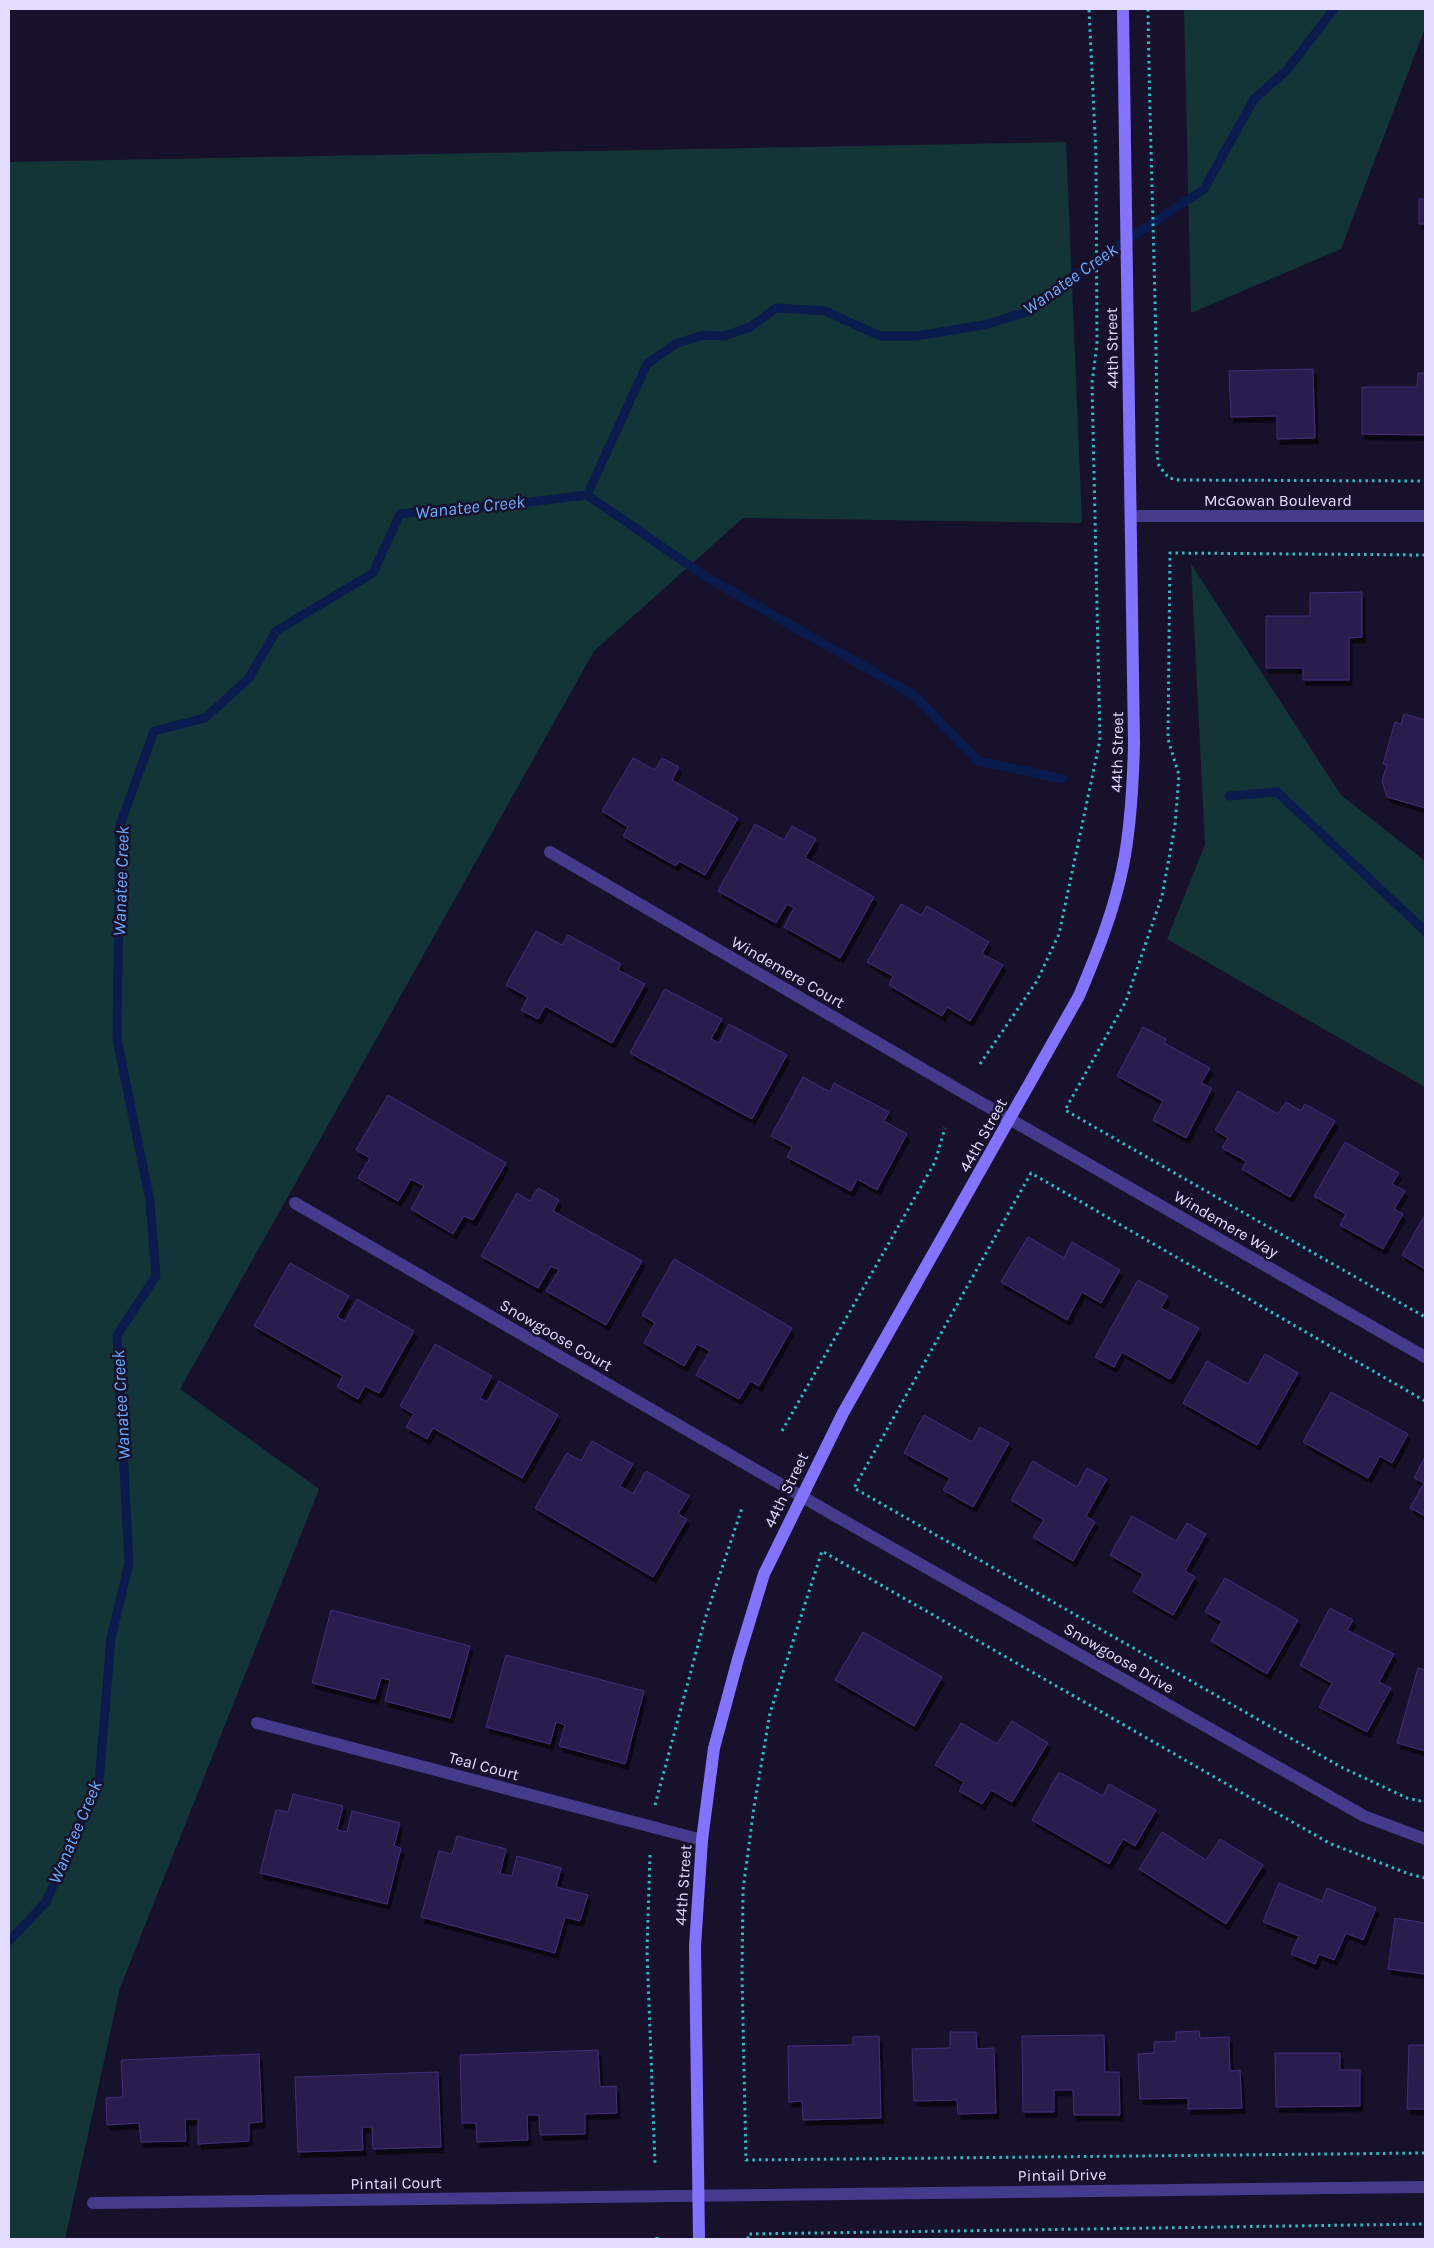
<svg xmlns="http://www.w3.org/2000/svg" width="1434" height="2248" font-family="Karla,sans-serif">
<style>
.green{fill:#133537}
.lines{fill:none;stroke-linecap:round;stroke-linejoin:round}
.stream{stroke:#091c4d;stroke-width:9}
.building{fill:#2b1c4e;stroke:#442d7b;filter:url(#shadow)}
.path{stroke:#2dbdc2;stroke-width:3;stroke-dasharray:2.5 4;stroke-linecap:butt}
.street{stroke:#453b8c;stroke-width:12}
.secondary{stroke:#8373ff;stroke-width:12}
.labels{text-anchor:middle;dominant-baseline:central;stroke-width:5;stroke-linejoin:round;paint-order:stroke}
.street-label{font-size:16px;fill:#e3dcff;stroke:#18112c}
.water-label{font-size:18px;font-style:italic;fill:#6aacff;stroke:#18112c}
</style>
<defs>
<filter id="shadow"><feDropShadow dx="3" dy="5.5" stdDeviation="0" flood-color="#0009"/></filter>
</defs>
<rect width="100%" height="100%" fill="#18112c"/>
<g class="green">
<path d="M 1184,9 L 1425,9 L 1425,28 L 1341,249 L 1191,313 Z"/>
<path d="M 1066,142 L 1082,523 L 743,518 L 594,651 L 180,1389 L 319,1489 L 120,1988 L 65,2239 L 9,2239 L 9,162 Z"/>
<path d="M 1191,564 L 1341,795 L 1425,861 L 1425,1087 L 1167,939 L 1205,845 Z"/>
</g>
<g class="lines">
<g class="stream">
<path d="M 587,495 L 706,577 L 914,695 L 978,761 L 1063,779"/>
<path d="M 1229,796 L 1277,792 L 1425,931"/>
<path d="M 9,1941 L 46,1902 L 99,1782 L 111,1638 L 129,1563 L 117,1335 L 156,1276 L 150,1201 L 117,1039 L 120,825 L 154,731 L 205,718 L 249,678 L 276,631 L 373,573 L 400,514 L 442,509 L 498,506 L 587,495 L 647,364 L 675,344 L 703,335 L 724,336 L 750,327 L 776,308 L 825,311 L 880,336 L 916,336 L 984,325 L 1026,312 L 1071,277 L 1204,189 L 1254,99 L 1287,70 L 1334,9"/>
</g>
</g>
<g class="building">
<rect x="1419" y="199" width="6" height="25"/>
<path d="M 1313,369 L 1315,438 L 1277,439 L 1277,416 L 1231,417 L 1229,371 Z"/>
<path d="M 1418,373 L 1425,373 L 1425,435 L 1362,434 L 1362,387 L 1417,387 Z"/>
<path d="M 1362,592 L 1362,637 L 1349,638 L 1349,680 L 1303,680 L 1303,668 L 1266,668 L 1266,616 L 1310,616 L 1310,593 Z"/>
<path d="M 1404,714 L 1425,720 L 1425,808 L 1387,797 L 1382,781 L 1387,765 L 1383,764 L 1395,722 L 1401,724 Z"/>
<path d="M 633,758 L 655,770 L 662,758 L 679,767 L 672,780 L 738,818 L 705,875 L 679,861 L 676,866 L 623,836 L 628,827 L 602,811 Z"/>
<path d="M 755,824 L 784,840 L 792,826 L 816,839 L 805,858 L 874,897 L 840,958 L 784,927 L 794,908 L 787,904 L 776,923 L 718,891 Z"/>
<path d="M 901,904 L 921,915 L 927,906 L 989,942 L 982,954 L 1003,965 L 970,1021 L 947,1007 L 942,1016 L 889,985 L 893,976 L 867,962 Z"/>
<path d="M 536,931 L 562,945 L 568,935 L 621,964 L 618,970 L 645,984 L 612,1043 L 545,1006 L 538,1019 L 521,1010 L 528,997 L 506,985 Z"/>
<path d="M 665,989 L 722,1019 L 711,1039 L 719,1043 L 729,1024 L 787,1055 L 752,1119 L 630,1053 Z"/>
<path d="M 1143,1027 L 1166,1039 L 1164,1043 L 1210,1068 L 1201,1083 L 1212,1088 L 1186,1138 L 1153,1120 L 1163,1101 L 1117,1076 Z"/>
<path d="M 803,1077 L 830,1092 L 834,1083 L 889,1112 L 884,1121 L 907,1134 L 877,1190 L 857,1179 L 851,1191 L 787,1157 L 792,1147 L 771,1136 Z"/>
<path d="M 1238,1091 L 1278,1114 L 1286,1102 L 1301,1111 L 1305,1104 L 1335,1121 L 1290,1197 L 1242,1169 L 1246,1161 L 1222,1148 L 1228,1138 L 1215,1130 Z"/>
<path d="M 388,1095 L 506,1163 L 473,1220 L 464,1216 L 453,1234 L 411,1209 L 424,1186 L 411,1179 L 398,1201 L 358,1178 L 370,1158 L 356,1150 Z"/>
<path d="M 1345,1142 L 1399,1173 L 1392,1184 L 1405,1191 L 1394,1209 L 1403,1214 L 1383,1249 L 1340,1225 L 1346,1214 L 1314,1196 Z"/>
<path d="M 538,1188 L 559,1200 L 553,1211 L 642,1261 L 606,1325 L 546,1291 L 559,1270 L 551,1266 L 538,1288 L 481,1256 L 517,1193 L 530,1201 Z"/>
<path d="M 1425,1215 L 1425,1269 L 1402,1255 Z"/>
<path d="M 1028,1237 L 1064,1258 L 1072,1242 L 1120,1270 L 1101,1303 L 1082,1292 L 1067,1320 L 1001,1282 Z"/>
<path d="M 674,1259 L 792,1328 L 759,1386 L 750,1381 L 739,1399 L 696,1375 L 710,1351 L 697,1344 L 684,1366 L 644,1343 L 655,1323 L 642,1315 Z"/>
<path d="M 290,1263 L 349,1296 L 337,1317 L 345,1321 L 357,1299 L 414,1331 L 379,1393 L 365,1386 L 358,1399 L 337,1387 L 343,1376 L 254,1326 Z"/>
<path d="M 1138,1280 L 1168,1296 L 1161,1308 L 1199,1328 L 1170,1379 L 1122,1352 L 1114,1367 L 1095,1357 Z"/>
<path d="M 435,1344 L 492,1376 L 480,1398 L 487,1402 L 499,1381 L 558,1415 L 522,1478 L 433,1428 L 427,1439 L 406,1427 L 414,1414 L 400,1406 Z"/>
<path d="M 1265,1354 L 1298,1373 L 1257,1445 L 1183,1403 L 1207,1361 L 1248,1384 Z"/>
<path d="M 1331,1392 L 1408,1434 L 1392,1463 L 1380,1456 L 1368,1478 L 1303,1442 Z"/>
<path d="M 924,1415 L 972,1442 L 980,1427 L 1009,1443 L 973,1507 L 943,1490 L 950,1478 L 904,1453 Z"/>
<path d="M 592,1441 L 633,1464 L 620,1486 L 633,1494 L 646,1471 L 689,1496 L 678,1514 L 687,1519 L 653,1577 L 535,1508 L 567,1453 L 581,1461 Z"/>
<path d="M 1425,1457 L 1425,1516 L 1410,1508 L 1424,1483 L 1414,1478 Z"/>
<path d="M 1033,1461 L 1077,1487 L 1087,1468 L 1107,1479 L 1086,1516 L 1095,1522 L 1073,1561 L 1033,1537 L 1044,1520 L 1011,1500 Z"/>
<path d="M 1132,1516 L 1176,1541 L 1187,1523 L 1206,1534 L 1185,1571 L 1195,1577 L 1173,1615 L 1133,1592 L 1143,1574 L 1110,1555 Z"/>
<path d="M 1225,1578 L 1298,1620 L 1267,1674 L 1211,1641 L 1222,1621 L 1205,1612 Z"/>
<path d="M 1330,1608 L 1353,1620 L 1347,1630 L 1394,1654 L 1379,1682 L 1391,1688 L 1367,1732 L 1319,1707 L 1332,1683 L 1300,1665 Z"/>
<path d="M 331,1610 L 470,1646 L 450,1718 L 385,1701 L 390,1680 L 381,1678 L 375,1699 L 312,1683 Z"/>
<path d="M 863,1632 L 942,1677 L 914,1726 L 835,1680 Z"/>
<path d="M 506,1655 L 644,1691 L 625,1764 L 559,1746 L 565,1725 L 556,1722 L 550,1744 L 486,1727 Z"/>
<path d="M 1418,1668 L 1425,1670 L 1425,1751 L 1397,1743 Z"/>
<path d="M 1012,1721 L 1048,1743 L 1012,1802 L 991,1790 L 982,1804 L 959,1791 L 964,1782 L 935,1765 L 961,1723 L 997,1744 Z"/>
<path d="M 1059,1772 L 1103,1796 L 1109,1784 L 1156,1810 L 1135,1846 L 1123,1839 L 1109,1864 L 1032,1820 Z"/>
<path d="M 293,1794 L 343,1806 L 337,1830 L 347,1832 L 352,1811 L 400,1823 L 394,1846 L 401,1848 L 387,1904 L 260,1873 L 276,1810 L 288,1812 Z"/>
<path d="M 1162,1832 L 1206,1860 L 1220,1839 L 1263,1865 L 1226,1924 L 1139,1869 Z"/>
<path d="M 457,1836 L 506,1849 L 500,1874 L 512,1876 L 517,1856 L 561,1868 L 556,1887 L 588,1895 L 580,1921 L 565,1917 L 555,1953 L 421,1917 L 439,1851 L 452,1854 Z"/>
<path d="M 1279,1883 L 1322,1901 L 1327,1888 L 1376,1908 L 1363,1940 L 1346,1933 L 1334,1960 L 1319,1954 L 1315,1964 L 1291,1954 L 1299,1936 L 1263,1922 Z"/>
<path d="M 1395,1918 L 1425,1923 L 1425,1974 L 1388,1969 Z"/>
<path d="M 1199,2031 L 1200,2038 L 1229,2037 L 1230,2071 L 1240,2070 L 1242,2108 L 1188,2109 L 1188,2098 L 1140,2099 L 1138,2054 L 1154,2053 L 1154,2042 L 1176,2041 L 1176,2032 Z"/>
<path d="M 950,2032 L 976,2032 L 977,2049 L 994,2048 L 996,2113 L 958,2114 L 957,2100 L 914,2101 L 912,2049 L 950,2048 Z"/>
<path d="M 1104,2035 L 1105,2072 L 1119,2072 L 1120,2115 L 1074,2115 L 1073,2090 L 1054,2090 L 1054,2112 L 1023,2112 L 1022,2036 Z"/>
<path d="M 879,2036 L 881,2118 L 803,2120 L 802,2101 L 789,2102 L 788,2046 L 853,2045 L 853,2037 Z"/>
<path d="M 1409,2045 L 1425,2045 L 1425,2109 L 1407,2109 Z"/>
<path d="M 598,2050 L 600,2087 L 616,2086 L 617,2113 L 585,2114 L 585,2134 L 540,2135 L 539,2115 L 527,2115 L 528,2140 L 477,2142 L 476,2123 L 462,2123 L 460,2055 Z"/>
<path d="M 1275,2053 L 1340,2053 L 1340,2070 L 1360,2070 L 1360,2106 L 1276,2107 Z"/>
<path d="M 259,2054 L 262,2122 L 249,2123 L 249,2141 L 198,2144 L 198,2119 L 185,2119 L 186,2141 L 141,2142 L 139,2123 L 107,2125 L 106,2098 L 123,2097 L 121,2060 Z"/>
<path d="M 438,2072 L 441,2147 L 373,2149 L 372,2127 L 362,2127 L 363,2150 L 298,2152 L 295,2077 Z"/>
</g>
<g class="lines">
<g class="path">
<path d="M 1148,9 C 1150,157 1157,306 1157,454 L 1159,466 L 1169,478 L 1179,480 L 1425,481"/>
<path d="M 1425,555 L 1170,553 L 1168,739 L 1179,775 L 1175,826 L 1162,896 L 1126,1001 L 1065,1110 L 1425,1317"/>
<path d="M 980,1064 L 1037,981 L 1059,934 L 1100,740 L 1092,383 L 1097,344 L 1096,155 L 1089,9"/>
<path d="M 1425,1401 L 1031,1173 L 854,1488 L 1341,1767 L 1407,1798 L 1425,1802"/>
<path d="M 782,1431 L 935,1162 L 945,1128"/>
<path d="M 655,1805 L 705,1619 L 742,1508"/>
<path d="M 650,1855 L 647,1951 L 655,2163"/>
<path d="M 1425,1878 L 1409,1874 L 1329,1843 L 822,1551 L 770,1713 L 754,1807 L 743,1890 L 742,1975 L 746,2160 L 1425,2153"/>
<path d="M 657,2237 L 657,2239"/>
<path d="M 748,2239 L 748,2234 L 1425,2224"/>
</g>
<g class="street">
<path d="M 1131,516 L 1425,516"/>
<path d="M 550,852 L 964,1093 L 1425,1357"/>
<path d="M 295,1203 L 839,1518 L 1364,1816 L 1425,1839"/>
<path d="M 257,1723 L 702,1840"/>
<path d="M 93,2203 L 1425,2187"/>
</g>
<path class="secondary" d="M 699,2239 L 695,1946 L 702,1840 L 714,1748 L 738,1659 L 764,1574 L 843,1413 L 1079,996 C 1097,953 1114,911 1123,866 C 1131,826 1133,785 1134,744 L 1123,9"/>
</g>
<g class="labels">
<g class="street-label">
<text transform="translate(1112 348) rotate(-91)">44th Street</text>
<text x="1278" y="500">McGowan Boulevard</text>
<text transform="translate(1117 752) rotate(-89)">44th Street</text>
<text transform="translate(788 972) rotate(30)">Windemere Court</text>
<text transform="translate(983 1135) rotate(-61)">44th Street</text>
<text transform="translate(1226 1224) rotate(30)">Windemere Way</text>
<text transform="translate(556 1335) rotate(30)">Snowgoose Court</text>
<text transform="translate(786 1490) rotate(-64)">44th Street</text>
<text transform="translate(1119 1658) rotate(30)">Snowgoose Drive</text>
<text transform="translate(484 1766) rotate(15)">Teal Court</text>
<text transform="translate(683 1885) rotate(-86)">44th Street</text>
<text transform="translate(1062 2175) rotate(-1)">Pintail Drive</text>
<text transform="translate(396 2183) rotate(-1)">Pintail Court</text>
</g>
<g class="water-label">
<text transform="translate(1070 279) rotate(-35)">Wanatee Creek</text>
<text transform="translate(470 507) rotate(-6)">Wanatee Creek</text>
<text transform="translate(121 881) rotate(-88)">Wanatee Creek</text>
<text transform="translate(121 1405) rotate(-93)">Wanatee Creek</text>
<text transform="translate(75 1832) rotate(-67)">Wanatee Creek</text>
</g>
</g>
<rect width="1434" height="2248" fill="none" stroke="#e3dcff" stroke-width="20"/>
</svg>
